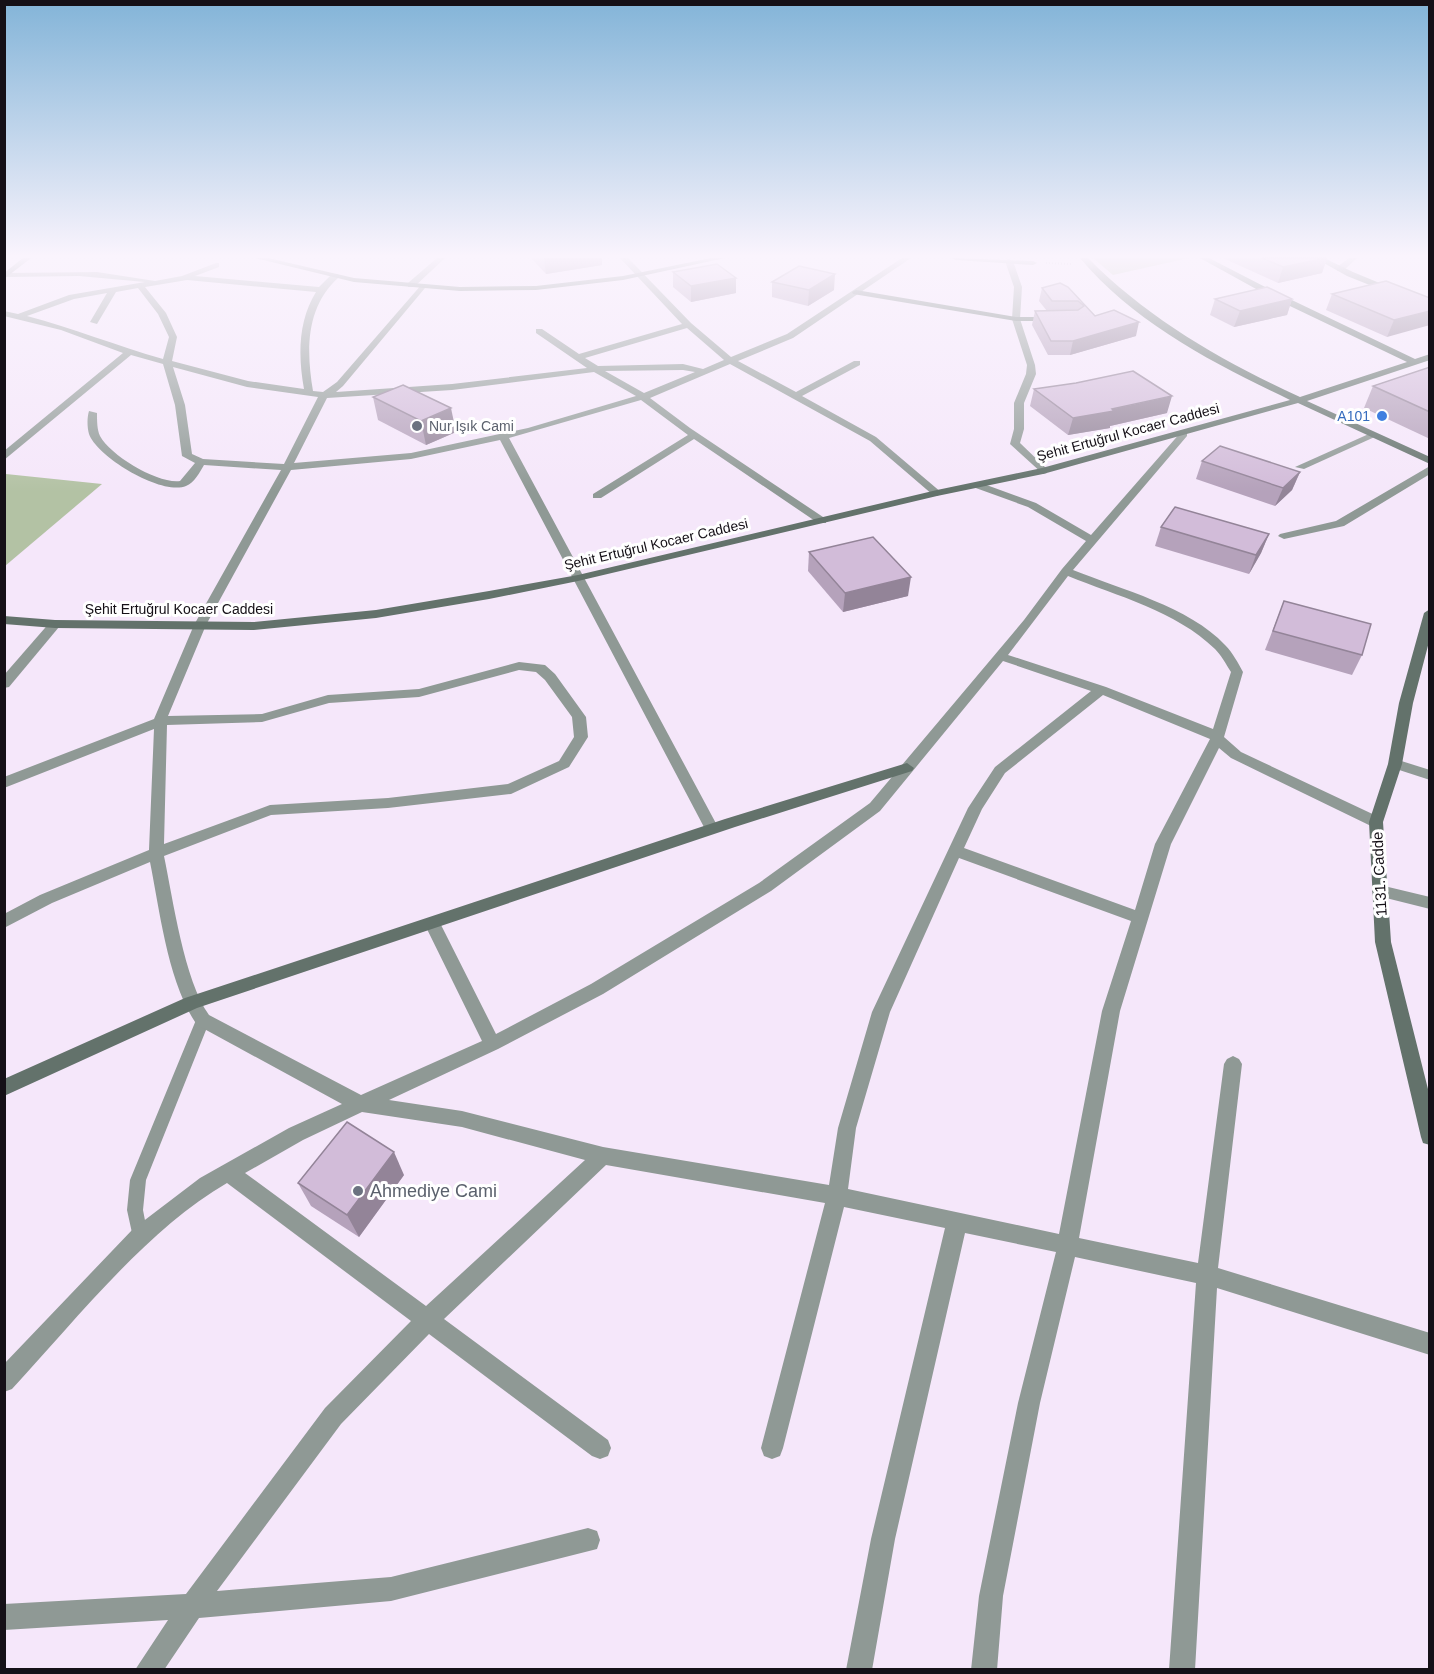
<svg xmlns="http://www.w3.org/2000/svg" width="1434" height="1674" font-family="Arial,sans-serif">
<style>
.green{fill:#b3c2a4}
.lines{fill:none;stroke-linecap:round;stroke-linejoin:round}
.path{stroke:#a499a8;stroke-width:2;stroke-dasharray:1 2;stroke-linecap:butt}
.lane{fill:#8f9995;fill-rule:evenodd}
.street{fill:#8f9995;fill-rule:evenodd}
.secondary{fill:#63726b;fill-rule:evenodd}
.wall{fill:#b5a2bb}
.shaded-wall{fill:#938498}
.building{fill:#d2bcd9;stroke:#938498;stroke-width:1.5}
.shop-dot{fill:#3f7fe0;stroke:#fff;stroke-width:2}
.worship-dot{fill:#6b7280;stroke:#fff;stroke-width:2}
.labels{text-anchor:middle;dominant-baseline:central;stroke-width:6;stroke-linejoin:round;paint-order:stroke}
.far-shop-label{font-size:14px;fill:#366cbe;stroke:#fff;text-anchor:end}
.far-worship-label{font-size:14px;fill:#5b616d;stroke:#fff;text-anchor:start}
.far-street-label{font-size:14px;fill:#151017;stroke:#fff}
.street-label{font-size:15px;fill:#151017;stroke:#fff}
.near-worship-label{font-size:18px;fill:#5b616d;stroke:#fff;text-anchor:start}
</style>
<rect width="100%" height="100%" fill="#f5e7fa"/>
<g class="green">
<path d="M 1093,258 L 1189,258 L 1113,275 Z"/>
<path d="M 6,474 L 102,484 L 5,566 Z"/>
</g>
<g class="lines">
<path class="path" d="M 1046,263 L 1071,264"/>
<path class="lane" d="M 203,1014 L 208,1016 L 210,1020 L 146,1180 L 143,1210 L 148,1236 L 146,1242 L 140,1244 L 134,1242 L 127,1210 L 130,1180 L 196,1020 L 198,1016 Z"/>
<g class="street">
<path d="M 437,258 L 445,258 L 414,287 L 408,287 L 408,283 Z"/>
<path d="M 620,258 L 628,258 L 691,323 L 731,357 L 787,334 L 902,258 L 911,258 L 793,338 L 738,361 L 796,392 L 854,361 L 860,361 L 860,365 L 802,396 L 876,437 L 942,493 L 937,496 L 933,495 L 870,441 L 730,364 L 650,398 L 690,428 L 826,519 L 826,523 L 818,523 L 694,439 L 601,498 L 593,498 L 593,494 L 688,435 L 641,400 L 509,438 L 719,829 L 712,834 L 705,829 L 500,440 L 411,459 L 291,470 L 206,625 L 168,716 L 262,714 L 328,695 L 419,689 L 519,662 L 545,665 L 555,674 L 586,717 L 588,737 L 569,767 L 511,794 L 388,808 L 271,815 L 164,856 C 173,899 184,980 209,1015 L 361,1095 L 482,1041 L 424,923 L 426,919 L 432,917 L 438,919 L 496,1034 L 591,984 L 759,883 L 870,803 L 1024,620 L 1062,569 L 1086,541 L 1028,507 L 973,487 L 973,483 L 981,483 L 1036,503 L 1091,535 L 1181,432 L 1187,432 L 1187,436 L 1073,570 C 1120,589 1190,607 1225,645 C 1233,653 1238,663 1243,672 L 1224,737 L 1241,752 L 1381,818 L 1383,822 L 1381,826 L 1371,826 L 1231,758 L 1219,748 L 1171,844 L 1120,1011 L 1079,1238 L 1198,1263 L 1224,1064 L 1227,1059 L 1233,1056 L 1239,1059 L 1242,1064 L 1218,1268 L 1430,1333 L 1430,1355 L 1217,1288 L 1195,1670 L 1169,1670 L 1196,1283 L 1075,1257 L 1040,1403 L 1003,1596 L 997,1670 L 971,1670 L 979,1596 L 1018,1403 L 1056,1252 L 965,1233 L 895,1539 L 872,1670 L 846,1670 L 871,1539 L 945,1228 L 844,1207 L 783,1448 L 780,1456 L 772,1459 L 764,1456 L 761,1448 L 825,1203 L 606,1165 L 444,1319 L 608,1440 L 611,1448 L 608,1456 L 600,1459 L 592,1456 L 429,1334 L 341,1424 L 217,1591 L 391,1577 L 588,1528 L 597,1531 L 600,1540 L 597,1549 L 391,1601 L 199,1618 L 164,1670 L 135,1670 L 168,1620 L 4,1630 L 4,1604 L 186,1594 L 325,1408 L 411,1321 L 227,1183 C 147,1229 75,1321 12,1389 L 4,1392 L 4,1364 L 133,1229 L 200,1178 L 289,1128 L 342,1104 L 197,1025 C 168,983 160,912 150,862 L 52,903 L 4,928 L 4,914 L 40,895 L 149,850 L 154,729 L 4,788 L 4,777 L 154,719 L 194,625 L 281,470 L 204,465 C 200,472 194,483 186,486 C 162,496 97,457 89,434 C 87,427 87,417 89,411 L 97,413 C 97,420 97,430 100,436 C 111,456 158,484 180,481 L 195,463 L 182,456 L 175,405 L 163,364 L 131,355 L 4,460 L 4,451 L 123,353 L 61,330 L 4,316 L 4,311 L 18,314 L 69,295 L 145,282 L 79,276 L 7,277 L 4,273 L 97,272 L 155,281 L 182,276 L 216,263 L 219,263 L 219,267 L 195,276 L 319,287 L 332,274 L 338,274 L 338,278 C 306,307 306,350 313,391 L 323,392 L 337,382 L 422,284 L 426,286 L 425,288 L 343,386 L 336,392 L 452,384 L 587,368 L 536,333 L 536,329 L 542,329 L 579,354 L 682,324 ZM 187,280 L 316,292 C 298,321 298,356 304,389 L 248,381 L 172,361 L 177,337 L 166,313 L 145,287 ZM 138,288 L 158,314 L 169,337 L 163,359 C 117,346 73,328 27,316 L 74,299 L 107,293 L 90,322 L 97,324 L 116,292 ZM 687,328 L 724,360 L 703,369 L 683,364 L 598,366 L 585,358 ZM 173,367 L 247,387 L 318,397 L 284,464 L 203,459 L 192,454 L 185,405 ZM 683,370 L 695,372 L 644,393 L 605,371 ZM 594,372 L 636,396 L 528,428 L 411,453 L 294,463 L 327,398 L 452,390 ZM 1068,576 C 1117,596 1176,611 1215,649 C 1221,655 1226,664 1231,672 L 1213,729 L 1106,687 L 1008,655 ZM 1003,661 L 1091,691 L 995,767 L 968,808 L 872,1012 L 838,1128 L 829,1185 L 603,1147 L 462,1111 L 389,1100 L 498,1049 L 603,994 L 771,891 L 880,811 ZM 519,670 L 536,672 L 545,680 L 572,717 L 574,737 L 559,761 L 508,784 L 388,798 L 270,805 L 164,844 L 167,725 L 262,722 L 329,703 L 419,697 ZM 1103,695 L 1210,739 L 1155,844 L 1135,910 L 964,848 L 982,809 L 1005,773 ZM 959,858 L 1131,921 L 1102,1011 L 1059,1234 L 848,1189 L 856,1128 L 890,1012 ZM 362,1112 L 462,1127 L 585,1160 L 426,1306 L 245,1173 L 303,1140 Z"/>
<path d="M 1349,258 L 1357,258 L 1343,271 L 1337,271 L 1337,267 Z"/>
<path d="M 1009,259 L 1013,261 L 1022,287 L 1020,319 L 1035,365 L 1036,374 L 1024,403 L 1024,429 L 1020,443 L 1047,469 L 1047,473 L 1043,474 L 1010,444 L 1014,429 L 1014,403 L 1026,374 L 1027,365 L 1012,319 L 1014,287 L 1005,261 Z"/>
<path d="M 1371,433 L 1379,435 L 1304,469 L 1295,467 Z"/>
<path d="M 1430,466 L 1430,474 L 1344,526 L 1284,539 L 1278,536 L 1280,534 L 1336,521 Z"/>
<path d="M 55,620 L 61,624 L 59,627 L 9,687 L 4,688 L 4,675 L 51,621 Z"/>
<path d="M 1395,759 L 1430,770 L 1430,780 L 1390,767 L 1388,764 Z"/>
<path d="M 1380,885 L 1430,897 L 1430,909 L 1374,895 L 1372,891 L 1374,887 Z"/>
</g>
<g class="secondary">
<path d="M 23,258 L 31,258 L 4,279 L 4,273 Z"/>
<path d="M 255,258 L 268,258 L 354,278 L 460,287 L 536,286 L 623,276 L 711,258 L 725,258 L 623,280 L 536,290 L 460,291 L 354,282 Z"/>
<path d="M 952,258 L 1033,261 L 1037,263 L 1033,265 L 956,260 Z"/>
<path d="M 1080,258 L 1088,258 C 1148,319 1222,361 1300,397 L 1407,362 L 1267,295 L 1200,258 L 1209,258 L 1273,291 L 1415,359 L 1430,354 L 1430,360 L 1307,401 L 1430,457 L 1430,464 L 1298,403 L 1043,474 L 937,496 L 578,581 L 489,599 L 376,618 L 254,630 L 55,628 L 4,624 L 4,616 L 55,620 L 254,622 L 376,610 L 489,591 L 578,575 L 937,490 L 1042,468 L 1290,400 C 1215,364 1134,323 1080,258 Z"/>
<path d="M 1315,258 L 1324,258 L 1353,272 L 1430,304 L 1430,309 L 1347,276 Z"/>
<path d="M 856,290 L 1016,317 L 1052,317 L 1056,319 L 1052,321 L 1016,321 L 853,294 L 852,292 Z"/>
<path d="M 1430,609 L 1430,638 L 1413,703 L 1402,764 L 1383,822 L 1391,942 L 1430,1097 L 1430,1145 L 1423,1143 L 1421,1137 L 1375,942 L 1369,822 L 1388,764 L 1399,703 L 1424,613 Z"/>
<path d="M 907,763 L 914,768 L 912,771 L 735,827 L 197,1008 L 4,1096 L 4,1079 L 185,998 L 725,819 Z"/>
</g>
</g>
<g class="wall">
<path d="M 531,258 L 602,258 L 602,265 L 546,274 Z"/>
<path d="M 1223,258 L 1327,258 L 1322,273 L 1278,283 Z"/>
<path d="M 673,272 L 736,278 L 736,293 L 691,302 L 673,287 Z"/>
<path d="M 772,282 L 834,290 L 808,306 L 772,297 Z"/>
<path d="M 1060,283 L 1095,316 L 1136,336 L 1070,355 L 1048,355 L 1032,325 L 1035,311 L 1047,311 L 1039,301 L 1042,288 Z"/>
<path d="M 1332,294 L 1430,298 L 1387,337 L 1326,310 Z"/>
<path d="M 1215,299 L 1292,299 L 1287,315 L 1234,327 L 1210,315 Z"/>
<path d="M 1430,367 L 1430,439 L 1364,408 L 1373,386 Z"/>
<path d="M 1034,389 L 1167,413 L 1110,426 L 1110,428 L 1068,435 L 1030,406 Z"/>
<path d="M 373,397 L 456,432 L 426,445 L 378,420 Z"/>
<path d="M 1202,461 L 1300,472 L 1292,490 L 1275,506 L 1196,479 Z"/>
<path d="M 1161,527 L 1269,534 L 1261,553 L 1249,574 L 1155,546 Z"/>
<path d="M 809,552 L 908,596 L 843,612 L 808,571 Z"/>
<path d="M 1284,601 L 1362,655 L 1352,675 L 1265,650 Z"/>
<path d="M 404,1175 L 359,1237 L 311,1206 L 298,1183 Z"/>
</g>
<g class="shaded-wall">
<path d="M 544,258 L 602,258 L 602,265 L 546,274 Z"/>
<path d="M 1327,258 L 1322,273 L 1278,283 L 1283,267 Z"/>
<path d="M 835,274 L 834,290 L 808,306 L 809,290 Z"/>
<path d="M 736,278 L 736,293 L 691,302 L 691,286 Z"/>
<path d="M 1292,299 L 1287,315 L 1234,327 L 1240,311 Z"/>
<path d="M 1430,311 L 1430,325 L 1387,337 L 1394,320 Z"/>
<path d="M 1139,322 L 1136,336 L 1070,355 L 1073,341 Z"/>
<path d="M 1172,396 L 1167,413 L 1110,426 L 1110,428 L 1068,435 L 1073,418 Z"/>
<path d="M 451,408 L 456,432 L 426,445 L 421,421 Z"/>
<path d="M 1300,472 L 1292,490 L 1275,506 L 1283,488 Z"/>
<path d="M 1269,534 L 1261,553 L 1249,574 L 1256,555 Z"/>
<path d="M 911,577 L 908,596 L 843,612 L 845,593 Z"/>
<path d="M 394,1152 L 404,1175 L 359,1237 L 347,1215 Z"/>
</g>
<g class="building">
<path d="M 1262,258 L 1326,258 L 1283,267 Z"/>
<path d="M 717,264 L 736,278 L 691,286 L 673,272 Z"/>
<path d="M 799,266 L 835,274 L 809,290 L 772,282 Z"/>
<path d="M 1386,281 L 1430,298 L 1430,311 L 1394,320 L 1332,294 Z"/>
<path d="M 1060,283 L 1068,287 L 1095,316 L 1114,310 L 1139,322 L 1073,341 L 1051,341 L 1035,311 L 1078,310 L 1084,306 L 1078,301 L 1052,301 L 1042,288 Z"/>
<path d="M 1267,287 L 1292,299 L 1240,311 L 1215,299 Z"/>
<path d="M 1430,367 L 1430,412 L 1373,386 Z"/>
<path d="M 1133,371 L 1172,396 L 1112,409 L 1114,411 L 1073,418 L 1034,389 L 1076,383 Z"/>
<path d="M 403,385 L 451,408 L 421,421 L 373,397 Z"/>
<path d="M 1220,446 L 1300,472 L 1283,488 L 1202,461 Z"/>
<path d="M 1175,507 L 1269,534 L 1256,555 L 1161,527 Z"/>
<path d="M 873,537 L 911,577 L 845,593 L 809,552 Z"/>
<path d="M 1284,601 L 1371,624 L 1362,655 L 1273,631 Z"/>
<path d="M 347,1122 L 394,1152 L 347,1215 L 298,1183 Z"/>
</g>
<linearGradient id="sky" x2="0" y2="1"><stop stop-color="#83b4d8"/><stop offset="0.52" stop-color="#faf4fd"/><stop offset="1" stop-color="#faf4fd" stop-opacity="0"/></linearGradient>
<rect width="1434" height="492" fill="url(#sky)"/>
<circle class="shop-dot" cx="1382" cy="416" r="6"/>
<g class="worship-dot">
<circle cx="417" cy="426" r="6"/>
<circle cx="358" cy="1191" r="6"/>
</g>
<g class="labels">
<g class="far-shop-label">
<text x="1370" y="416">A101</text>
</g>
<g class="far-worship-label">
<text x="429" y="426">Nur Işık Cami</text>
</g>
<g class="far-street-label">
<text transform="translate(1128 432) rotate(-15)">Şehit Ertuğrul Kocaer Caddesi</text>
<text transform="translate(656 544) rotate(-13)">Şehit Ertuğrul Kocaer Caddesi</text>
<text x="179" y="609">Şehit Ertuğrul Kocaer Caddesi</text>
</g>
<g class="street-label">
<text transform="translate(1379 874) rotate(-93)">1131. Cadde</text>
</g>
<g class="near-worship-label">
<text x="370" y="1191">Ahmediye Cami</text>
</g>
</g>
<rect width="1434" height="1674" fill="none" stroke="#151017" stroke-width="12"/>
</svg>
